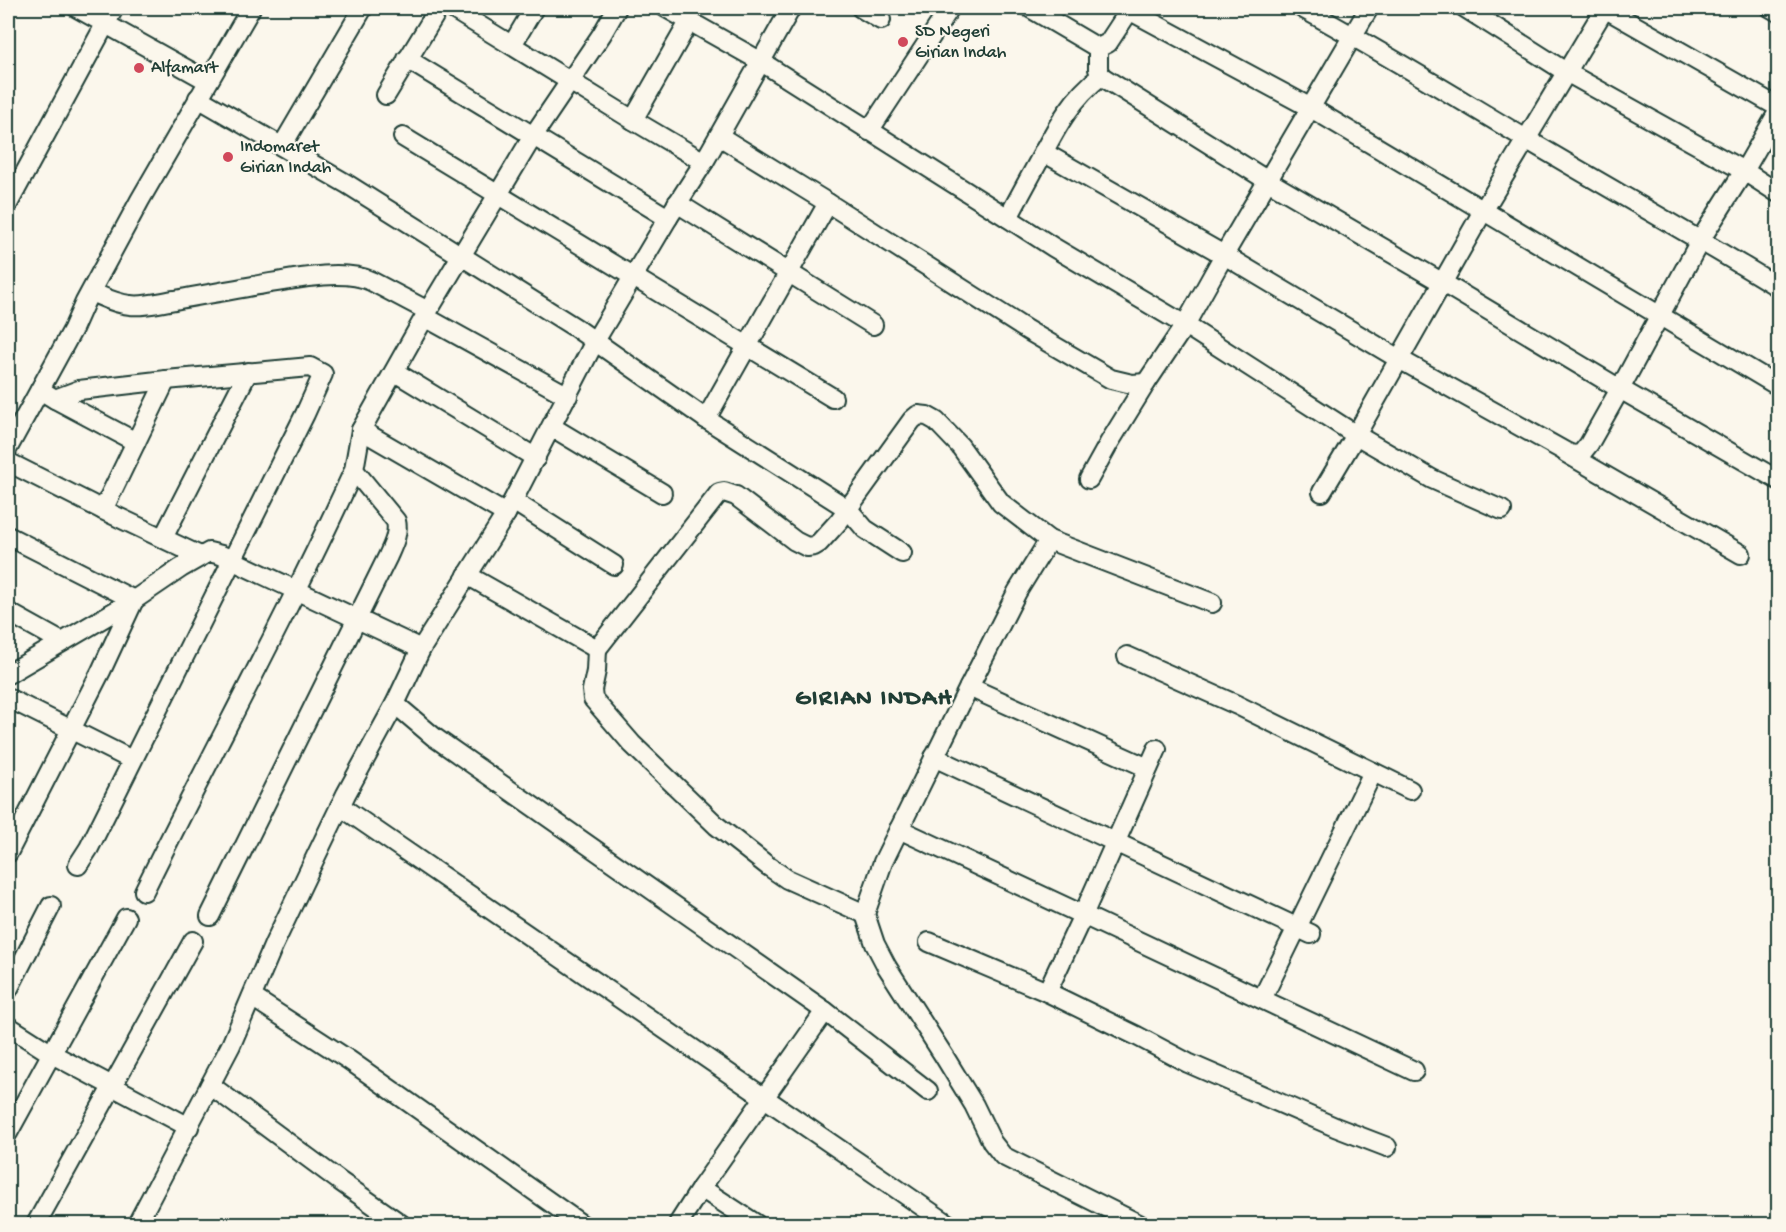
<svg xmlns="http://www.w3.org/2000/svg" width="1786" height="1232" font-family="'Gochi Hand',sans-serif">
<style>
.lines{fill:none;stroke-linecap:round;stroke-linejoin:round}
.minor-casing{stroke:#1f3d34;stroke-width:22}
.minor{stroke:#fbf7ec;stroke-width:18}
.poi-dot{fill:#d1495b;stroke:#fbf7ec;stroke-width:2}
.labels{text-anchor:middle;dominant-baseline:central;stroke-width:4.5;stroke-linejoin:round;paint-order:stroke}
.poi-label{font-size:18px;fill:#1f3d34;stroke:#fbf7ec;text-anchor:start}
.district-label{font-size:24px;font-weight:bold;letter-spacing:1.5px;fill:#1f3d34;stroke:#fbf7ec}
</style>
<rect width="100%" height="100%" fill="#fbf7ec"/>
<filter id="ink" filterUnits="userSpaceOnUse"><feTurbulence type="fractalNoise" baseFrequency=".0167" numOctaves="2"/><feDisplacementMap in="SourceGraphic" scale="12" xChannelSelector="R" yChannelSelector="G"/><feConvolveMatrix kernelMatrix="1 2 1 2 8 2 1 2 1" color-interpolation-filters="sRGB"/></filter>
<g filter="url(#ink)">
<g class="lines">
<g class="minor-casing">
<g id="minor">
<path d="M 77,8 L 208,81"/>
<path d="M 451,8 L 633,120 L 704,162"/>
<path d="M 666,8 L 760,61 L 1008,218"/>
<path d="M 861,8 L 881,20"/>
<path d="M 1030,8 L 1098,48"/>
<path d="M 1131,8 L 1108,43 L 1098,48 L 1098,69 L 1101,76 C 1073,97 1057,126 1041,157 C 1030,177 1019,197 1008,218 L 1053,247 L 1185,325 L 1356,435 L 1483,211 L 1605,8"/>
<path d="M 1302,8 C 1378,49 1452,95 1526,139 C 1610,189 1695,236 1778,287"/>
<path d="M 1604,8 L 1778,107"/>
<path d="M 1771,8 L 1778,12"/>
<path d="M 1129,10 L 1311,108 L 1778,386"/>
<path d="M 512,45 L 534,8"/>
<path d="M 407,59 L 668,218"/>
<path d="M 1101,76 L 1268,181 L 1443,283 L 1620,389 L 1778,480"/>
<path d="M 386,95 L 439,8"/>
<path d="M 198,98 L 347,184 L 576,328 L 706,419 L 848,509 L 865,529 L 902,553"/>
<path d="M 1778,112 L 1744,171 L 1778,193"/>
<path d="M 633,120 L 689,22"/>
<path d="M 869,131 L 950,8"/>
<path d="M 719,136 L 828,203 L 1027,330 L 1111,379 L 1132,384 L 1146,383"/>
<path d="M 403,137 L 833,398"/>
<path d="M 282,146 L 363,8"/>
<path d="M 1043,152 L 1224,255 L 1399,359 L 1566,452 L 1573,455 L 1581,454 L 1589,444 L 1620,389 L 1701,239 L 1744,171 L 1566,72 L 1465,8"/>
<path d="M 677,203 L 873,325"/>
<path d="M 8,204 L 114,8"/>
<path d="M 91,292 C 103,297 116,304 130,305 C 144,307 161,302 175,300 C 201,295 227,291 253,286 C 285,281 342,267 371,281 L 428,311"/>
<path d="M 425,317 L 568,396"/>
<path d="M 395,372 L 536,458"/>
<path d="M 40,390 L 55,399 L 79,390 L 166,380 L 310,367 L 323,374 L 305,414 L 89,848 L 78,865"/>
<path d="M 55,399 L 136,442"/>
<path d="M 706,419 L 828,203"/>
<path d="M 552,427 L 662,493"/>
<path d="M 361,430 L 506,514"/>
<path d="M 8,448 L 73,329 L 85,302 L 140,200 L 251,8"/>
<path d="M 1566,453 L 1741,554"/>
<path d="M 8,462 L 103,510 L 200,556"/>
<path d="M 1089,479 L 1109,443 L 1146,383 L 1185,325 L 1224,255 L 1369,8"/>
<path d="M 1322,492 L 1356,435 L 1432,479 L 1502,510"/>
<path d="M 513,501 L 614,565"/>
<path d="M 103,510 L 166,380"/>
<path d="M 8,536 L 134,600 L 101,671 L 8,853"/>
<path d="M 163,538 L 248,372"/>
<path d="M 1049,540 L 1017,592 L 969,687 L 883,862 L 865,914 L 875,944 L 887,967 L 944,1056 L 974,1105 L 992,1142 L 1003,1156 L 1139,1224"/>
<path d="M 467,575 L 597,649 L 719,493 L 724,492 L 736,496 L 795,541 L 807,547 L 814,546 L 819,543 L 839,521 L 912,420 L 918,415 L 927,416 L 936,421 L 960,446 L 1001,503 L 1049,540 L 1212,603"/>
<path d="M 8,612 L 62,642"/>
<path d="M 597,649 L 596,671 L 592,690 L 593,699 L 632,744 L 717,826 L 768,866 L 787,879 L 865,914"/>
<path d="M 1127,656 L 1237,705 L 1410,790"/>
<path d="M 8,674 L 134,600 L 181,568 L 209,552 L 221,555 L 421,649"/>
<path d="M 969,687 L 1148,768"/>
<path d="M 8,698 L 132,760"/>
<path d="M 395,704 L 434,737 L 825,1011 L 928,1091"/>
<path d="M 934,757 L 1311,934"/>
<path d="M 340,806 L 948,1224"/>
<path d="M 899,829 L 1083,915 L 1157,749"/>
<path d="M 144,891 C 213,750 289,612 354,470"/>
<path d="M 210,916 L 388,556 C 393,545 399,533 396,521 L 354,470 L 361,430 L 428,311 L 533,136 L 602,34 L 617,8"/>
<path d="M 929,942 L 1047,992 L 1137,1036 L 1188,1063 L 1335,1127 L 1387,1147"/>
<path d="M 8,990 L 51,906"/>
<path d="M 1047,992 L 1083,915 L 1414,1071"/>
<path d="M 252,997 L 349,1060 L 581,1224"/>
<path d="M 1262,999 L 1373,772"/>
<path d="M 8,1026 L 52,1054 L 189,1127"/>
<path d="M 210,1085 L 341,1182 L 401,1224"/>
<path d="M 8,1133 L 126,918"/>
<path d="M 701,1188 L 756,1224"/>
<path d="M 36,1224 L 193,941"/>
<path d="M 137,1224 L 231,1045 L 274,944 L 318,852 L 346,794 L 395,704 L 421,649 L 506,514 L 595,341 L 668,218 L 704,162 L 791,8"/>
<path d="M 678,1224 L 701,1188 L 825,1011"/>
</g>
</g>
<use href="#minor" class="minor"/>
</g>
</g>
<g class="poi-dot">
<circle cx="903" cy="42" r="6"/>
<circle cx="139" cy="68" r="6"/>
<circle cx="228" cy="157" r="6"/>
</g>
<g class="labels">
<g class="poi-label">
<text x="915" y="32">SD Negeri<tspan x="915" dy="21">Girian Indah</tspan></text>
<text x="151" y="68">Alfamart</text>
<text x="240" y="147">Indomaret<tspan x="240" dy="21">Girian Indah</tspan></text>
</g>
<g class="district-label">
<text x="874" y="699">GIRIAN INDAH</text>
</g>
</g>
<rect width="1786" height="1232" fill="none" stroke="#fbf7ec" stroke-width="30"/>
<rect x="15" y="15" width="1756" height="1202" fill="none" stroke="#1f3d34" stroke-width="2" filter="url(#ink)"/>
</svg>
